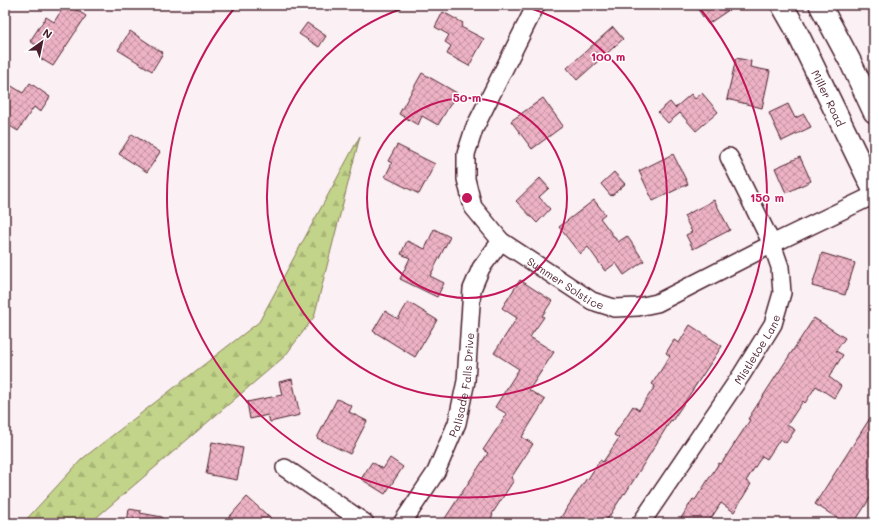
<svg xmlns="http://www.w3.org/2000/svg" width="879" height="528" font-family="Mali,sans-serif">
<style>
.forest{fill:url(#forest-firs);stroke:#867a5a}
.building{fill:url(#building-cross-hatch);stroke:#4a1f2b}
.lines{fill:none;stroke-linecap:round;stroke-linejoin:round}
.minor-casing{stroke:#4a1f2b;stroke-width:20}
.major-casing{stroke:#4a1f2b;stroke-width:24}
.minor{stroke:#fff;stroke-width:17}
.major{stroke:#fff;stroke-width:21}
.ring{fill:none;stroke:#c2185b;stroke-width:2}
.labels{text-anchor:middle;dominant-baseline:central;stroke-width:3;stroke-linejoin:round;paint-order:stroke}
.street-label{font-size:11px;fill:#4a1f2b;stroke:#fff}
.centre{fill:#c2185b;stroke:#fff;stroke-width:2}
.ring-label{font-size:12px;text-anchor:middle;font-weight:bold;fill:#c2185b;stroke:#fff;stroke-width:3;stroke-linejoin:round;paint-order:stroke}
</style>
<defs>
<pattern id="forest-firs" width="22" height="20" patternUnits="userSpaceOnUse"><rect width="22" height="20" fill="#c2d489"/><path d="M5 1l3.5 6h-7zM16 11l3.5 6h-7z" fill="#a8b676"/></pattern>
<pattern id="building-cross-hatch" width="8" height="8" patternUnits="userSpaceOnUse"><rect width="8" height="8" fill="#edb3c5"/><path d="M0 0l8 8M0 8l8-8" fill="none" stroke="#c291a0"/></pattern>
</defs>
<rect width="100%" height="100%" fill="#fbf0f3"/>
<filter id="ink" filterUnits="userSpaceOnUse"><feTurbulence type="fractalNoise" baseFrequency=".025" numOctaves="2"/><feDisplacementMap in="SourceGraphic" scale="8" xChannelSelector="R" yChannelSelector="G"/><feConvolveMatrix kernelMatrix="1 2 1 2 8 2 1 2 1" color-interpolation-filters="sRGB"/></filter>
<g filter="url(#ink)">
<path class="forest" d="M 360,136 L 314,317 L 285,356 L 90,523 L 23,523 L 82,459 L 259,322 Z"/>
<g class="building">
<path d="M 65,5 L 69,5 L 86,16 L 53,66 L 38,57 L 43,50 L 30,41 L 46,17 L 54,22 Z"/>
<path d="M 695,5 L 736,5 L 708,24 Z"/>
<path d="M 443,12 L 463,23 L 461,27 L 484,39 L 469,66 L 447,54 L 451,46 L 445,42 L 449,35 L 435,27 Z"/>
<path d="M 307,23 L 326,36 L 319,47 L 299,34 Z"/>
<path d="M 613,27 L 623,39 L 577,80 L 567,68 Z"/>
<path d="M 130,31 L 163,53 L 152,71 L 118,50 Z"/>
<path d="M 736,58 L 751,61 L 750,67 L 770,71 L 762,108 L 727,99 Z"/>
<path d="M 422,73 L 457,93 L 438,125 L 422,116 L 418,125 L 399,114 Z"/>
<path d="M 5,82 L 23,93 L 30,83 L 50,97 L 40,112 L 34,107 L 18,131 L 5,123 Z"/>
<path d="M 702,93 L 718,112 L 696,131 L 680,113 L 668,123 L 658,112 L 670,102 L 675,108 L 691,94 L 695,99 Z"/>
<path d="M 543,98 L 563,126 L 532,149 L 511,121 Z"/>
<path d="M 788,104 L 795,118 L 804,114 L 811,127 L 782,141 L 769,113 Z"/>
<path d="M 132,134 L 160,152 L 147,172 L 119,154 Z"/>
<path d="M 397,145 L 435,164 L 419,194 L 385,177 L 392,163 L 388,161 Z"/>
<path d="M 673,154 L 688,184 L 653,201 L 639,171 Z"/>
<path d="M 800,157 L 811,181 L 786,193 L 775,168 Z"/>
<path d="M 614,172 L 625,184 L 611,196 L 601,184 Z"/>
<path d="M 540,178 L 549,188 L 539,197 L 550,209 L 537,223 L 516,201 Z"/>
<path d="M 594,200 L 605,214 L 600,218 L 618,242 L 627,236 L 644,261 L 624,275 L 616,263 L 605,271 L 588,247 L 580,254 L 559,227 Z"/>
<path d="M 714,200 L 730,230 L 693,249 L 686,235 L 692,232 L 684,216 Z"/>
<path d="M 434,229 L 450,237 L 430,276 L 444,283 L 437,297 L 400,279 L 410,258 L 401,254 L 407,241 L 425,249 Z"/>
<path d="M 822,253 L 855,263 L 845,295 L 812,286 Z"/>
<path d="M 520,280 L 552,301 L 542,316 L 544,317 L 530,337 L 554,352 L 529,390 L 545,400 L 522,437 L 533,444 L 511,478 L 514,480 L 492,514 L 493,515 L 488,523 L 442,523 L 488,453 L 483,450 L 507,414 L 495,407 L 519,369 L 494,353 L 517,318 L 502,308 Z"/>
<path d="M 408,302 L 437,320 L 415,357 L 373,331 L 385,311 L 398,319 Z"/>
<path d="M 814,318 L 845,338 L 836,351 L 843,355 L 829,377 L 841,386 L 834,398 L 816,386 L 805,403 L 803,401 L 787,425 L 795,430 L 786,443 L 780,439 L 767,459 L 762,456 L 746,481 L 751,484 L 734,512 L 721,503 L 708,523 L 678,523 L 693,499 L 695,500 L 719,463 L 721,464 L 750,420 L 748,419 Z"/>
<path d="M 690,325 L 722,346 L 672,421 L 671,420 L 625,494 L 624,493 L 605,523 L 557,523 L 587,478 L 588,479 L 600,460 L 603,462 L 619,438 L 614,435 L 633,406 L 639,410 L 655,386 L 652,384 L 670,356 L 666,353 L 674,340 L 679,343 Z"/>
<path d="M 292,379 L 300,415 L 270,422 L 268,415 L 250,419 L 247,402 L 282,395 L 279,382 Z"/>
<path d="M 337,399 L 352,406 L 349,412 L 367,421 L 350,454 L 317,438 Z"/>
<path d="M 874,412 L 874,492 L 854,523 L 845,523 L 815,504 Z"/>
<path d="M 212,442 L 243,448 L 237,480 L 206,474 Z"/>
<path d="M 390,458 L 403,467 L 385,494 L 361,479 L 372,462 L 383,469 Z"/>
<path d="M 247,497 L 276,523 L 224,523 Z"/>
<path d="M 129,509 L 141,511 L 140,513 L 162,517 L 162,523 L 127,523 Z"/>
</g>
<g class="lines">
<g class="minor-casing">
<g id="minor">
<path id="s1" d="M 536,5 L 474,129 L 466,154 L 466,179 L 473,207 L 501,241 L 592,301 L 614,308 L 638,307 L 657,303 L 772,244 L 874,195"/>
<path d="M 285,468 L 365,523"/>
<path id="s2" d="M 402,523 L 436,472 L 457,423 L 466,381 L 472,289 L 481,268 L 501,241"/>
<path id="s3" d="M 641,523 L 742,374 L 773,324 L 782,293 L 780,267 L 772,244 L 729,157"/>
</g>
</g>
<g class="major-casing">
<g id="major">
<path id="s4" d="M 782,5 L 794,26 L 874,191"/>
<path d="M 820,5 L 850,61 L 874,112"/>
</g>
</g>
<use href="#minor" class="minor"/>
<use href="#major" class="major"/>
</g>
</g>
<g class="ring">
<circle cx="467" cy="198" r="100"/>
<path d="M520 5A200 200 0 1 1 414 5"/>
<path d="M697 5A300 300 0 1 1 237 5"/>
</g>
<g class="labels">
<g class="street-label">
<text stroke="none"><textPath href="#s4" startOffset="104">Miller Road</textPath></text>
<text stroke="none"><textPath href="#s1" startOffset="340">Summer Solstice</textPath></text>
<text stroke="none"><textPath href="#s3" startOffset="209">Mistletoe Lane</textPath></text>
<text stroke="none"><textPath href="#s2" startOffset="153">Palisade Falls Drive</textPath></text>
</g>
</g>
<circle cx="467" cy="198" r="6" class="centre"/>
<g class="ring-label">
<text x="608" y="61">100 m</text>
<text x="467" y="102">50 m</text>
<text x="767" y="202">150 m</text>
</g>
<rect width="879" height="528" fill="none" stroke="#fff" stroke-width="20"/>
<rect x="10" y="10" width="859" height="508" fill="none" stroke="#4a1f2b" stroke-width="1.5" filter="url(#ink)"/>
<g transform="translate(42 42) rotate(33)" stroke="#ffffff" stroke-width="3" paint-order="stroke">
<path d="M0-3L7 15L0 10L-7 15Z" fill="#4a1f2b"/>
<text y="-6" font-size="11" font-weight="bold" text-anchor="middle" fill="#4a1f2b">N</text>
</g>
</svg>
